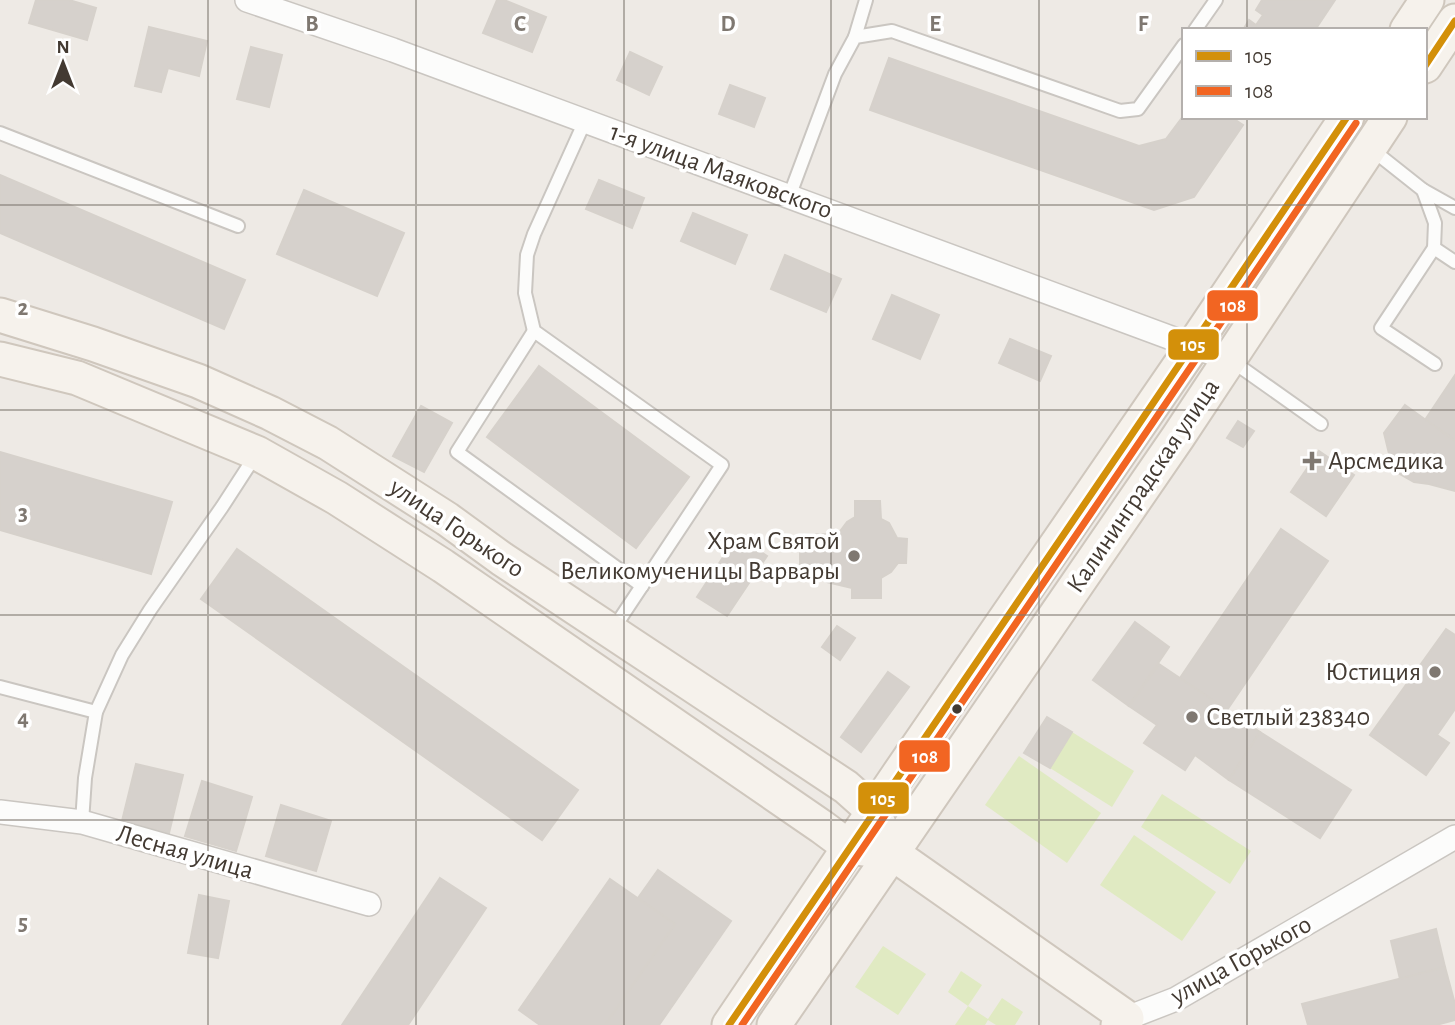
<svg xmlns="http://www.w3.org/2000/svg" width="1455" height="1025" font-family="'Alegreya Sans',sans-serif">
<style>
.green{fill:#e0eac2}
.building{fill:#d6d1cc;stroke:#d6d1cb;stroke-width:2}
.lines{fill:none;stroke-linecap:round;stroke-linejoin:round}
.lane-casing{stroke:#cac6c1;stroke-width:16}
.street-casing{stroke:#cac6c1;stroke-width:26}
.secondary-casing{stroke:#cfc7bd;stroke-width:37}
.lane{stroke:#fcfcfb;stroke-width:12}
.street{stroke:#fcfcfb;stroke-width:23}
.secondary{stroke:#f6f2ec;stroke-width:33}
.bus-1-casing{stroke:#fff;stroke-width:12}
.bus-2-casing{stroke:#fff;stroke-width:12}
.bus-1{stroke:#d3900a;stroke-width:7}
.bus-2{stroke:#f26522;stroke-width:7}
.grid{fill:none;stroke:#7f7871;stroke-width:2;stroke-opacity:0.55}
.poi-dot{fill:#7f7871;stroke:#fff;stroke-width:2.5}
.bus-dot{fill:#433a32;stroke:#fff;stroke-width:2.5}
.labels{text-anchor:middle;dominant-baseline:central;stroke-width:7;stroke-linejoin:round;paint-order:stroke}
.street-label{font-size:26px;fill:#433a32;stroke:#fff}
.poi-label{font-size:26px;fill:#433a32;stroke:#fff;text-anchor:start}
.grid-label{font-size:23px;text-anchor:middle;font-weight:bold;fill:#7f7871;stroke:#fff;stroke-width:7;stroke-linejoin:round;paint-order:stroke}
.line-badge{stroke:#fff;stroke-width:2.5}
.badge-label{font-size:19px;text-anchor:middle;font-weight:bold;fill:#fff}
</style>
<rect width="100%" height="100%" fill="#eeeae5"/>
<g class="green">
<path d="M 1072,732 L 1134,771 L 1112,807 L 1050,768 Z"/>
<path d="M 1019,756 L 1101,813 L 1067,863 L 985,805 Z"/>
<path d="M 1162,794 L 1251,851 L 1230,884 L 1141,827 Z"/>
<path d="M 1134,835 L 1216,892 L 1182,941 L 1100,885 Z"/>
<path d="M 883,946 L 926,974 L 898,1015 L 855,987 Z"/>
<path d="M 961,971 L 982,985 L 968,1006 L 988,1019 L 1002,998 L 1023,1012 L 1015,1025 L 996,1025 L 988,1020 L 985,1025 L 955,1025 L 968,1006 L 948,992 Z"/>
</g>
<g class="building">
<path d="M 36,0 L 69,0 L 96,8 L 87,40 L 29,23 Z"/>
<path d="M 497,0 L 504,0 L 546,17 L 532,52 L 483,33 Z"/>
<path d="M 1262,0 L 1335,0 L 1315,30 L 1243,30 L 1249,20 L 1256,25 L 1263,15 L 1256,10 Z"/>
<path d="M 149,27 L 207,41 L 199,76 L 168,68 L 161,92 L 135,86 Z"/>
<path d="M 251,47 L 282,55 L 269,107 L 237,99 Z"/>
<path d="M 630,52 L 662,67 L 649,95 L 617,80 Z"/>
<path d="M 889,58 L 1139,146 L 1166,139 L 1184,115 L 1184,117 L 1231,117 L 1243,125 L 1194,197 L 1154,210 L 870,110 Z"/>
<path d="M 730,85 L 765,98 L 754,127 L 719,114 Z"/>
<path d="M 0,175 L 245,280 L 224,329 L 0,233 Z"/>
<path d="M 599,180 L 644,198 L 632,228 L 586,209 Z"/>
<path d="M 304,190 L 404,233 L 377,296 L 277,254 Z"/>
<path d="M 693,213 L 747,235 L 735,264 L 681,241 Z"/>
<path d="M 785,255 L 841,279 L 826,312 L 771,289 Z"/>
<path d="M 892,295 L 939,315 L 920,359 L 873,339 Z"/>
<path d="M 1010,339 L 1051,356 L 1040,381 L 999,363 Z"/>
<path d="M 539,366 L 689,477 L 636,548 L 487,437 Z"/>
<path d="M 1455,375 L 1455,441 L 1449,435 L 1425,420 Z"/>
<path d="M 1405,405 L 1455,441 L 1455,491 L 1429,484 L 1414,482 L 1393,470 L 1384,433 Z"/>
<path d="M 421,406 L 452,423 L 424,472 L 393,456 Z"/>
<path d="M 1238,421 L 1254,431 L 1243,447 L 1227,438 Z"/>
<path d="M 1319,451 L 1354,475 L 1326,516 L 1291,492 Z"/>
<path d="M 0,452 L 172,502 L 151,574 L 0,530 Z"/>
<path d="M 855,501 L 880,501 L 881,519 L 889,523 L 897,538 L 907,539 L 906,563 L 898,563 L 891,572 L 881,578 L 881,598 L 852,598 L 852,588 L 827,582 L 819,577 L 812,566 L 800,566 L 800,535 L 838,534 L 847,522 L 855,517 Z"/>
<path d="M 1281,529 L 1328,561 L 1227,710 L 1180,678 Z"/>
<path d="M 737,536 L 767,556 L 727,616 L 697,597 Z"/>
<path d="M 237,549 L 578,790 L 542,840 L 201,599 Z"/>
<path d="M 1135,622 L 1169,647 L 1129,706 L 1093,680 Z"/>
<path d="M 837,626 L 855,638 L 840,660 L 822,647 Z"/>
<path d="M 1446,629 L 1455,635 L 1455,709 L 1437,735 L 1449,743 L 1426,775 L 1370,735 Z"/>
<path d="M 1159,664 L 1260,732 L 1229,780 L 1195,755 L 1185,770 L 1144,743 L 1157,725 L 1129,706 Z"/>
<path d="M 888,672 L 909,687 L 861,752 L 841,737 Z"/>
<path d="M 1047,717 L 1072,732 L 1050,768 L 1024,753 Z"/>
<path d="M 1260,732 L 1351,790 L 1320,838 L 1229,780 Z"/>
<path d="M 136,764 L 183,775 L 169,833 L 122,821 Z"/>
<path d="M 202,781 L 252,797 L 236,851 L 185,836 Z"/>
<path d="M 281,805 L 331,821 L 316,871 L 266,856 Z"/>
<path d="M 658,870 L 731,921 L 659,1025 L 605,1025 L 675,924 L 638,898 Z"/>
<path d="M 440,878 L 486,908 L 408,1025 L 342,1025 Z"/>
<path d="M 610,879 L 675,924 L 605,1025 L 540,1025 L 519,1010 Z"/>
<path d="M 199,895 L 229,901 L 218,958 L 188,953 Z"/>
<path d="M 1436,929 L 1445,967 L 1400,979 L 1391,941 Z"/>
<path d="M 1445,967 L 1455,1004 L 1455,1020 L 1436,1025 L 1308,1025 L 1302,1004 Z"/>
</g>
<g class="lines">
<g class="lane-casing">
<g id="lane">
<path d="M 1195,30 L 1216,0"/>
<path d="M 855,37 L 866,0"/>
<path d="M 585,121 L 534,234 L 527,255 L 525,293 L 534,331 L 722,465 L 612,631"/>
<path d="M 0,133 L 238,226"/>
<path d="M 1370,148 L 1423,190 L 1455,208"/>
<path d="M 1423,190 L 1435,223 L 1434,248 L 1381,328 L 1435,364"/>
<path d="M 789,197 L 835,74 L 855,37 L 892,31 L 1120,111 L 1138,109 L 1184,45"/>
<path d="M 1434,248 L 1455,262"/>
<path d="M 534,331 L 457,452 L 642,586"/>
<path d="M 1232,361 L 1321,424"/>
<path d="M 0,687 L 96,712"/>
<path d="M 82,822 L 85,778 L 96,712 L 122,655 L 150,610 L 222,507 L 257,453"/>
</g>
</g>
<g class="street-casing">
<g id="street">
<path d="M 247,0 L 393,50 L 1228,359"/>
<path d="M 0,812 L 82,822 L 369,904"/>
<path d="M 1127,1018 L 1176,999 L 1455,837"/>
</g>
</g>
<g class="secondary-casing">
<g id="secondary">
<path d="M 1407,30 L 1427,0"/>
<path d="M 1425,66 L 1455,21"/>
<path d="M 0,315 L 93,344 L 198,381 L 270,413 L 328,443 L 447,519 L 502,559 L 846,787 L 873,811 L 882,831"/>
<path d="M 0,359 L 77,378 L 257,453 L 337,498 L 443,566 L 822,827 L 849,847 L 892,853 L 1127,1018 L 1118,1025"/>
<path d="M 729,1025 L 898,775 L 1193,346 L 1347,117"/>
<path d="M 774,1025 L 1178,437 L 1390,117"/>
</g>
</g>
<use href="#lane" class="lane"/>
<use href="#street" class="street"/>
<use href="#secondary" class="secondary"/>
<g class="bus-1-casing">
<g id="bus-1">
<path d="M 1425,66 L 1455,21"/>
<path d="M 729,1025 C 934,722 1143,421 1347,117"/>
</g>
</g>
<g class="bus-2-casing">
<path id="bus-2" d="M 742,1025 C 945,724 1153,425 1356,123"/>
</g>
<use href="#bus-1" class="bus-1"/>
<use href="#bus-2" class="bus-2"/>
</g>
<path class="grid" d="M 208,0 L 208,1025M 416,0 L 416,1025M 624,0 L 624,1025M 831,0 L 831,1025M 1039,0 L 1039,1025M 1247,0 L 1247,30M 1247,117 L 1247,1025M 0,205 L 1455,205M 0,410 L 1455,410M 0,615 L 1455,615M 0,820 L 1455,820"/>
<g class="poi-dot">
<path d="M1308.5 450.5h7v7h7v7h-7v7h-7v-7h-7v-7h7z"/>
<circle cx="854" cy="556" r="7"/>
<circle cx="1435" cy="672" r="7"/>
<circle cx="1192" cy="717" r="7"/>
</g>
<circle class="bus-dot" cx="957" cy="709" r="6"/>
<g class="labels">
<g class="street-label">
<text transform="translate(721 171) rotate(20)">1-я улица Маяковского</text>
<text transform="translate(1143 486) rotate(-56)">Калининградская улица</text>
<text transform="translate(457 528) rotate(34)">улица Горького</text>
<text transform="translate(185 852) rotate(16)">Лесная улица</text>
<text transform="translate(1241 960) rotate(-29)">улица Горького</text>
</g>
<g class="poi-label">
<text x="1328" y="461">Арсмедика</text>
<text x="840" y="541" text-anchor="end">Храм Святой<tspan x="840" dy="30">Великомученицы Варвары</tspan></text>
<text x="1421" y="672" text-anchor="end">Юстиция</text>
<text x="1206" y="717">Светлый 238340</text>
</g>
</g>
<g class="grid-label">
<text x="312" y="31">B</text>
<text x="520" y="31">C</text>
<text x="728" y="31">D</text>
<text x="935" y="31">E</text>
<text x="1143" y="31">F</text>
<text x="23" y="315">2</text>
<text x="23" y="520">3</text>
<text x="23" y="725">4</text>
<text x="23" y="930">5</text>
</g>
<g class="line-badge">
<rect x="1206" y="289" width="53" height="33" rx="7" fill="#f26522"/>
<rect x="1167" y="328" width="53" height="33" rx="7" fill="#d3900a"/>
<rect x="898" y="739" width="53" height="34" rx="7" fill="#f26522"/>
<rect x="857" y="781" width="53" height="34" rx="7" fill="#d3900a"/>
</g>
<g class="badge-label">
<text x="1233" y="312">108</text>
<text x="1193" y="351">105</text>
<text x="925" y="763">108</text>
<text x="883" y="805">105</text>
</g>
<rect x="1182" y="28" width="245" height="91" fill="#ffffff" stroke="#b4b0ad" stroke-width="2"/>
<rect x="1196" y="51" width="35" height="10" fill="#d3900a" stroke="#b4b0ad" stroke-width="2"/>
<text x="1245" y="63" font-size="21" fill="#433a32">105</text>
<rect x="1196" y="86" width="35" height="10" fill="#f26522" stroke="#b4b0ad" stroke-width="2"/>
<text x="1245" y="98" font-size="21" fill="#433a32">108</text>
<g transform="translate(63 63)" stroke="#ffffff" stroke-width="5" paint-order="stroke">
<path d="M0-5L12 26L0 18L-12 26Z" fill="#433a32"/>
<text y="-10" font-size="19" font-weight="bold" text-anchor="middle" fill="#433a32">N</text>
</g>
</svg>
